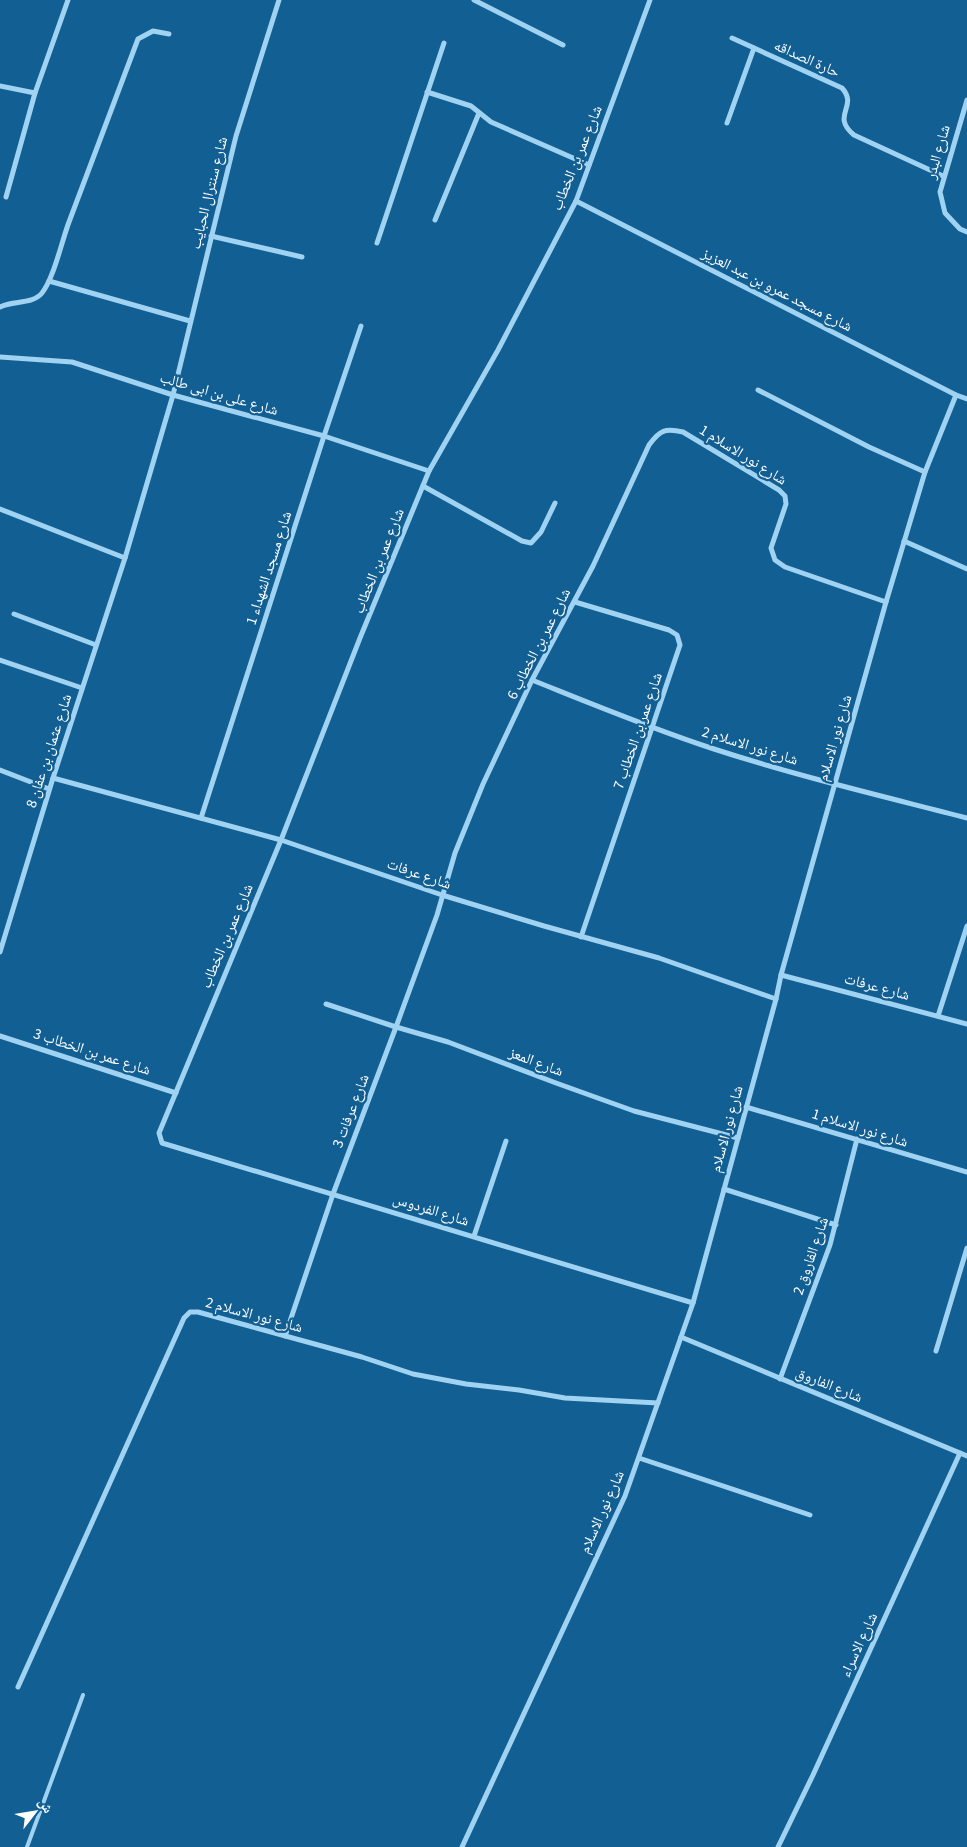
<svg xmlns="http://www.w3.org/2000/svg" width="967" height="1847" font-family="'Source Sans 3','Noto Naskh Arabic',sans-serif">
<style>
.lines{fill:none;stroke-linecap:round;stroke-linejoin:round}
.lane{stroke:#a0d2f2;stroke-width:4}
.street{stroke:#a0d2f2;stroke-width:5}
.labels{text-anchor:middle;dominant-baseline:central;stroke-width:4.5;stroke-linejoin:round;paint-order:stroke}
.street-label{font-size:15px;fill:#fff;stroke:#125f93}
</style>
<rect width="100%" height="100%" fill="#125f93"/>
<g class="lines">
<path class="lane" d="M 27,1847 L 83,1695"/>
<g class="street">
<path d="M 474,0 L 563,45"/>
<path d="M 650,0 L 576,201 L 498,350 L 429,471 L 360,638 L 281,840 L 159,1133 L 162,1143 L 693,1303"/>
<path d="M 732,38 L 842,88 C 859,107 830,115 854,135 L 943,176"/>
<path d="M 0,86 L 35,93"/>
<path d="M 427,92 L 471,106 L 491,122 L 589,165"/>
<path d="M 967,100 L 940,192 L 945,213 L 960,229 L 967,232"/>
<path d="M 727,123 L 754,48"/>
<path d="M 6,197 L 35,93 L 68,0"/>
<path d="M 576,201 L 956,395 L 967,399"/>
<path d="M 435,220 L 479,113"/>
<path d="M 211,236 L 302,257"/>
<path d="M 377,243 L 444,43"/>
<path d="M 49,281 L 190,321"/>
<path d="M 0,307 C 13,300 32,305 42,293 C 54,278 62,240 69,222 C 92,161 115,100 138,39 L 153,31 L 169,34"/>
<path d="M 0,357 L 72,362 L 173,395 L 324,436 L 429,471"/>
<path d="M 758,390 L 869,447 L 925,472"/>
<path d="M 423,486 L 522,541 L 531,543 L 541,532 L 555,503"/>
<path d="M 0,509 L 125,558"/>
<path d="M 904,541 L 967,569"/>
<path d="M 575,602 L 669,630 L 677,635 L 680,645 L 581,937"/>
<path d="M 14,614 L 96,645"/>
<path d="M 0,660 L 82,688"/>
<path d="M 532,680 C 592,704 652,729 714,749 C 797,776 882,796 967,818"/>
<path d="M 0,770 L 49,789"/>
<path d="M 53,778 L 281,840 L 442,895 L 544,926 L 659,958 L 776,999"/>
<path d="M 201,818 L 324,436 L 361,326"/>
<path d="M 0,952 L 53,778 L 125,558 L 173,395 L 236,136 L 279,0"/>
<path d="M 781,975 L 967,1024"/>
<path d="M 326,1004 L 396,1027 L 448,1042 L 556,1083 L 634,1111 L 738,1138"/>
<path d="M 938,1016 L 967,926"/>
<path d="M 0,1036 L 176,1093"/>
<path d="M 746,1107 L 967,1172"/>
<path d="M 724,1189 L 836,1225"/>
<path d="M 474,1236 L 506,1141"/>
<path d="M 285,1336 L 333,1194 L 396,1027 L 437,915 L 455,853 L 483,784 L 532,680 L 593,566 L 649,445 C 660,430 665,428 683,432 L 779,490 L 785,496 L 786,504 L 771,548 L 775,560 L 785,567 L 886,602"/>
<path d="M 681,1337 L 967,1456"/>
<path d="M 936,1351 L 967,1248"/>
<path d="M 780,1379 L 830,1245 L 857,1139"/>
<path d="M 639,1458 L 810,1515"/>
<path d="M 18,1687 L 184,1318 L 190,1312 L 198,1312 L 362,1357 L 413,1374 L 466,1384 L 519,1390 L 565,1398 L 658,1403"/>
<path d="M 462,1847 L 625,1496 L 693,1303 L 776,999 L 781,975 L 886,602 L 925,472 L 956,395"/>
<path d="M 778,1847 L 813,1775 L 960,1453"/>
</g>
</g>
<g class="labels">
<g class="street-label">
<text transform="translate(807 59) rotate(24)">حارة الصداقه</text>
<text transform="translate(938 152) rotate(-74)">شارع البدر</text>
<text transform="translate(577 158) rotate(-68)">شارع عمر بن الخطاب</text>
<text transform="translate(209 193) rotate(-76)">شارع سنترال الحبايب</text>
<text transform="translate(777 290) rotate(27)">شارع مسجد عمرو بن عبد العزيز</text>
<text transform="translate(219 394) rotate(16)">شارع على بن ابى طالب</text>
<text transform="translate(743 455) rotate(32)">شارع نور الاسلام 1</text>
<text transform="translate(379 561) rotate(-68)">شارع عمر بن الخطاب</text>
<text transform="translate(269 568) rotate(-72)">شارع مسجد الشهداء 1</text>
<text transform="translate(539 644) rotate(-63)">شارع عمر بن الخطاب 6</text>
<text transform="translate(638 731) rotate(-71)">شارع عمر بن الخطاب 7</text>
<text transform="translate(835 738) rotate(-74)">شارع نور الاسلام</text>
<text transform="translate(750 746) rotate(17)">شارع نور الاسلام 2</text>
<text transform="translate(49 751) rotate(-72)">شارع عثمان بن عفان 8</text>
<text transform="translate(419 874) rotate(19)">شارع عرفات</text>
<text transform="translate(227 936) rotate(-67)">شارع عمر بن الخطاب</text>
<text transform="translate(877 987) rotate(15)">شارع عرفات</text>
<text transform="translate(92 1052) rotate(18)">شارع عمر بن الخطاب 3</text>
<text transform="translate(536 1062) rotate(21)">شارع المعز</text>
<text transform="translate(351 1111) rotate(-69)">شارع عرفات 3</text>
<text transform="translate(860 1128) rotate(17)">شارع نور الاسلام 1</text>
<text transform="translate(727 1129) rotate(-75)">شارع نور الاسلام</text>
<text transform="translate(431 1210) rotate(17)">شارع الفردوس</text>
<text transform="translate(811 1256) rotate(-71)">شارع الفاروق 2</text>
<text transform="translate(254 1315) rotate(15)">شارع نور الاسلام 2</text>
<text transform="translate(829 1385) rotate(22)">شارع الفاروق</text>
<text transform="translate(602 1512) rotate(-66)">شارع نور الاسلام</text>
<text transform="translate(859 1645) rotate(-65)">شارع الاسراء</text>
</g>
</g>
<g transform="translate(35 1812) rotate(59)" stroke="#125f93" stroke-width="4" paint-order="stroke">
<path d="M0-4L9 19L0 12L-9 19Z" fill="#ffffff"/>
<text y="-8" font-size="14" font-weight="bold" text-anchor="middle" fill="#ffffff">ش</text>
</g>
</svg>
